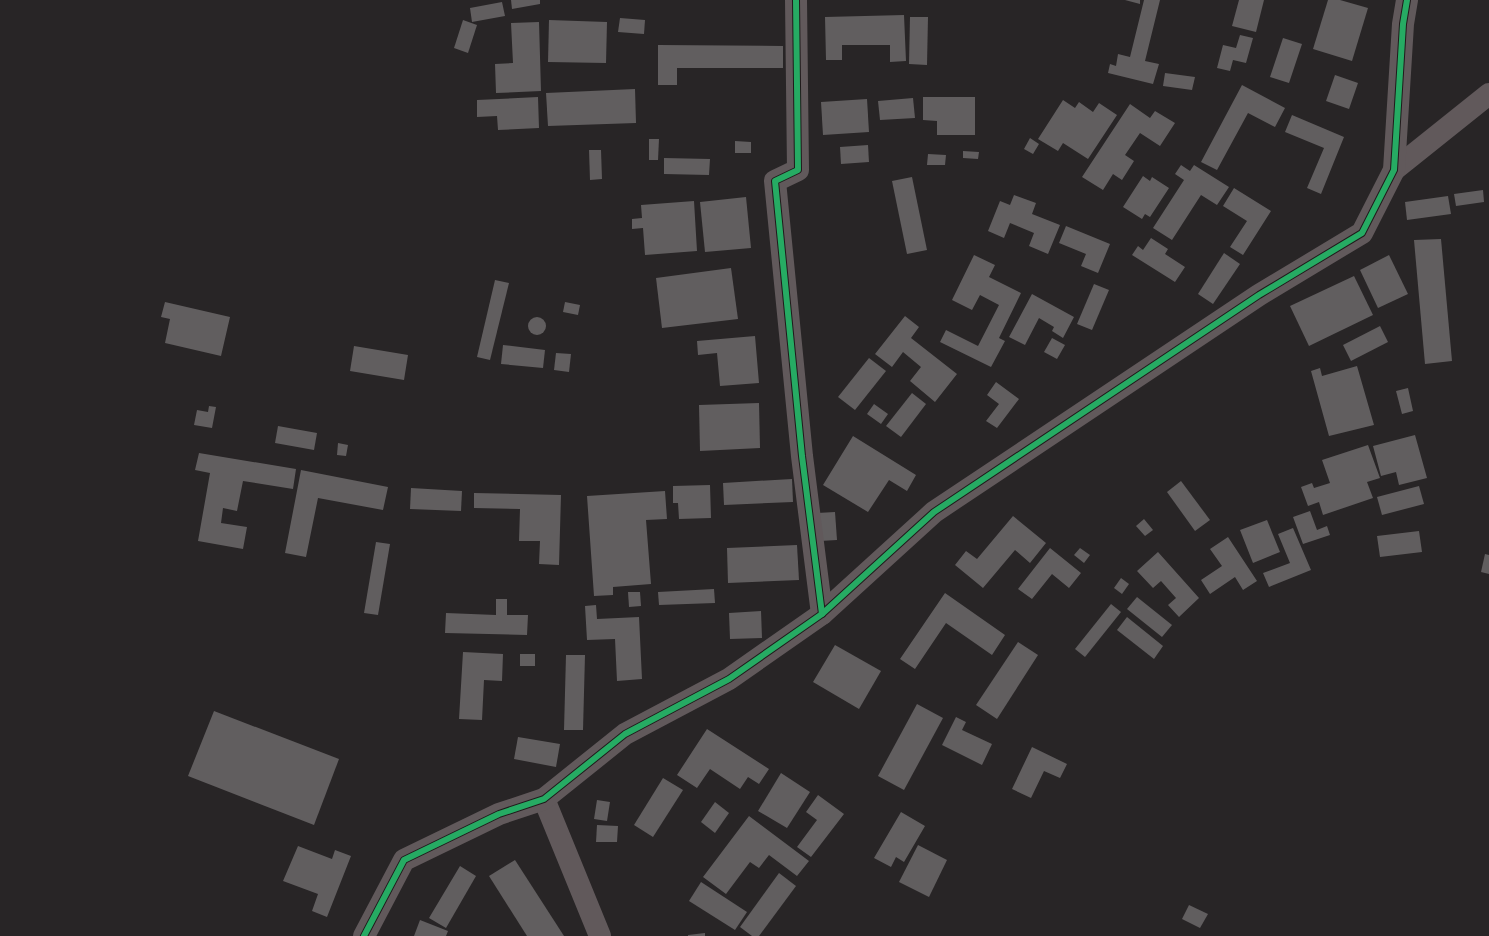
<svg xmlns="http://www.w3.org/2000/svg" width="1489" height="936" font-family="Rubik,sans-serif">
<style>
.building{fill:#615e5f}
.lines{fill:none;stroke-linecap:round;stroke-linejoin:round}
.minor{stroke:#61595b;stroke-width:22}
.cycleway-casing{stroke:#201a1b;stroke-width:8}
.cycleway{stroke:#26ab63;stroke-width:6}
</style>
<rect width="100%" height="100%" fill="#282526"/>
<g class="building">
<path d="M 511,0 L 540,0 L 540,4 L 512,9 Z"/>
<path d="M 1125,0 L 1140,0 L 1140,4 Z"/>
<path d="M 1144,0 L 1160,0 L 1145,61 L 1159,64 L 1153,84 L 1108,73 L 1110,64 L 1116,66 L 1118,54 L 1130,57 Z"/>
<path d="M 1239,0 L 1264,0 L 1256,32 L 1232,26 Z"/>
<path d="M 1328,0 L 1340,0 L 1368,8 L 1352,61 L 1313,49 Z"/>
<path d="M 502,2 L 505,16 L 472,22 L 470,8 Z"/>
<path d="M 904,15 L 906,61 L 890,62 L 890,45 L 842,45 L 842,60 L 826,60 L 825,17 Z"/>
<path d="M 910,17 L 928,17 L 927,65 L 909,64 Z"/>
<path d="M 620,18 L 645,20 L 644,34 L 618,32 Z"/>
<path d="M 463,20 L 477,25 L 468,53 L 454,48 Z"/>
<path d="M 549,20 L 607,22 L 606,63 L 548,62 Z"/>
<path d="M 539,22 L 541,91 L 496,93 L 495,64 L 513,63 L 511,23 Z"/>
<path d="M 1240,35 L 1253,38 L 1246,63 L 1233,60 L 1230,71 L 1217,68 L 1223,45 L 1236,48 Z"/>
<path d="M 1283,38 L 1302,44 L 1289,83 L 1270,77 Z"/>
<path d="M 658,45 L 783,46 L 783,68 L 677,68 L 677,85 L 658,85 Z"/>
<path d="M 1165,73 L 1195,77 L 1192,90 L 1163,86 Z"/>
<path d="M 1335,75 L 1358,83 L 1349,109 L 1326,101 Z"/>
<path d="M 1242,85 L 1285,108 L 1275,127 L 1248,113 L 1217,170 L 1201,162 Z"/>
<path d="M 635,89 L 636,123 L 548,126 L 546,93 Z"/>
<path d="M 538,97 L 539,128 L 498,130 L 497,116 L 477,117 L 477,100 Z"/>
<path d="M 923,97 L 975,97 L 975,135 L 937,135 L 937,121 L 923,120 Z"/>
<path d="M 913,98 L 915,118 L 880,120 L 878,101 Z"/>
<path d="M 867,99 L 869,132 L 823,135 L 821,102 Z"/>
<path d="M 1063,100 L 1075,108 L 1079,102 L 1093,112 L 1099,103 L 1117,115 L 1088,159 L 1063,143 L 1058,151 L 1038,139 Z"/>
<path d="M 1130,104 L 1150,118 L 1155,111 L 1175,123 L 1160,146 L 1140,133 L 1125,155 L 1134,161 L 1122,180 L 1113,174 L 1103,190 L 1082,177 Z"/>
<path d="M 1292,115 L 1344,137 L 1321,194 L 1307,188 L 1324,148 L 1285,132 Z"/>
<path d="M 1030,138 L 1039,144 L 1033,154 L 1024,149 Z"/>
<path d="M 649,139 L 659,139 L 658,160 L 649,160 Z"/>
<path d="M 735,141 L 751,142 L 751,153 L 735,153 Z"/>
<path d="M 868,145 L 869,162 L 841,164 L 840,147 Z"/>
<path d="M 589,150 L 601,150 L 602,179 L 590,180 Z"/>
<path d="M 963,151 L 979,152 L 978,159 L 963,158 Z"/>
<path d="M 928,154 L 946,155 L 945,165 L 927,165 Z"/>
<path d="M 664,158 L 710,159 L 709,175 L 664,174 Z"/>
<path d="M 1181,165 L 1190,171 L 1194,165 L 1229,187 L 1217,205 L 1201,195 L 1172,240 L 1153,228 L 1184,180 L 1175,174 Z"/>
<path d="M 1143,176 L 1150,181 L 1152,177 L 1169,188 L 1150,217 L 1145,214 L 1142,219 L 1123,207 Z"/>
<path d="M 912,177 L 927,250 L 907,254 L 892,181 Z"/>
<path d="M 1234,188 L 1271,211 L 1243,255 L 1230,247 L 1247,221 L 1223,206 Z"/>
<path d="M 1483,190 L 1484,202 L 1456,206 L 1454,194 Z"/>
<path d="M 1014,195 L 1036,203 L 1032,214 L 1060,225 L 1048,254 L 1029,246 L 1034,233 L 1010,223 L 1004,238 L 988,231 L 1000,201 L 1010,205 Z"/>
<path d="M 1448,196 L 1451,214 L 1407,220 L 1405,202 Z"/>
<path d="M 746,197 L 751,248 L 705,252 L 700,202 Z"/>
<path d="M 694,201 L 697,251 L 645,255 L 643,228 L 632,229 L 632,219 L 642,218 L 641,205 Z"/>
<path d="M 1066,226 L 1110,244 L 1098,273 L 1081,266 L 1086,254 L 1059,243 Z"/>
<path d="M 1151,238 L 1168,249 L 1165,254 L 1185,267 L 1175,282 L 1132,255 L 1138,246 L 1143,250 Z"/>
<path d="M 1441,239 L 1452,361 L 1425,364 L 1414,240 Z"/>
<path d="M 1224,253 L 1240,264 L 1213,304 L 1198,294 Z"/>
<path d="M 974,255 L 995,265 L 989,277 L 1021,293 L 999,338 L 1005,341 L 991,367 L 940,342 L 946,330 L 978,346 L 999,305 L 980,295 L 972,310 L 952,300 Z"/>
<path d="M 1389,255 L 1408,294 L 1378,308 L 1360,270 Z"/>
<path d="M 731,268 L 738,319 L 662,328 L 656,278 Z"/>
<path d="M 1354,276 L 1373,315 L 1309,346 L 1290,306 Z"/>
<path d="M 495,280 L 509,283 L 490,360 L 477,357 Z"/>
<path d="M 1094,284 L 1109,290 L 1092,330 L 1077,324 Z"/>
<path d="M 1032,294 L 1074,317 L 1063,338 L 1052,331 L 1054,327 L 1039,318 L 1025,345 L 1009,337 Z"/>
<path d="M 165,302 L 230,317 L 221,356 L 165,343 L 170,319 L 161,317 Z"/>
<path d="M 565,302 L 580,305 L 578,315 L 563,312 Z"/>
<path d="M 905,316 L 919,327 L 911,338 L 957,374 L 935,402 L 910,381 L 921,367 L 903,352 L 892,367 L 875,354 Z"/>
<circle cx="537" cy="326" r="9"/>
<path d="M 1380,326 L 1388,342 L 1351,361 L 1343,345 Z"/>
<path d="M 755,336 L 759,383 L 720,386 L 717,353 L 698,355 L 697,341 Z"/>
<path d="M 1052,338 L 1065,345 L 1057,359 L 1044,352 Z"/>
<path d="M 503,345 L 545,350 L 543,368 L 501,364 Z"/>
<path d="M 354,346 L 408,355 L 404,380 L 350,371 Z"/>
<path d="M 556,353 L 571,354 L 569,372 L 554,370 Z"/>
<path d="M 869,358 L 886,371 L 855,410 L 838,397 Z"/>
<path d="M 1357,366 L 1374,425 L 1329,436 L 1311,371 L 1320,368 L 1322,376 Z"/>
<path d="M 996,382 L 1019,399 L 997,428 L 986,421 L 999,404 L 987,395 Z"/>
<path d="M 1408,388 L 1413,411 L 1402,414 L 1396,391 Z"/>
<path d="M 912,393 L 926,404 L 901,437 L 886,426 Z"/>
<path d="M 759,403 L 760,448 L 700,451 L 699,405 Z"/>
<path d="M 874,404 L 888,414 L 881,424 L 867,414 Z"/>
<path d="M 209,406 L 216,407 L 212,428 L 194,425 L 197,410 L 208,412 Z"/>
<path d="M 278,426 L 317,433 L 314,450 L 275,443 Z"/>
<path d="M 1415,435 L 1427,478 L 1399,485 L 1396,472 L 1381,476 L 1373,446 Z"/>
<path d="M 853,436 L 916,475 L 907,491 L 889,480 L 868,512 L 823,485 Z"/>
<path d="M 338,443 L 348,445 L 346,456 L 337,455 Z"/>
<path d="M 1368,445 L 1380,478 L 1367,482 L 1373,498 L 1323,515 L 1319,502 L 1308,506 L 1301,487 L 1312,483 L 1314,488 L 1330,483 L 1322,460 Z"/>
<path d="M 199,453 L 296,469 L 293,489 L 243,481 L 237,511 L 223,508 L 221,523 L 247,527 L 243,549 L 198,541 L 210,473 L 195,470 Z"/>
<path d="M 301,470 L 388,487 L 383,510 L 318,498 L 306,557 L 285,553 Z"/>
<path d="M 792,479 L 793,502 L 724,505 L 723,483 Z"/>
<path d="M 1181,481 L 1210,520 L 1195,531 L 1167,492 Z"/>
<path d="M 710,485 L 711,518 L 679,519 L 678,503 L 673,503 L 673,486 Z"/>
<path d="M 1419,486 L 1424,504 L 1382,515 L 1377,497 Z"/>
<path d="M 411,488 L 462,491 L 461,511 L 410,509 Z"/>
<path d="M 665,491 L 667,519 L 646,520 L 651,584 L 613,587 L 613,595 L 594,596 L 587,496 Z"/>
<path d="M 474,493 L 561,495 L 559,565 L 539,564 L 540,541 L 519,541 L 520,509 L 474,508 Z"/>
<path d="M 1310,511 L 1317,530 L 1327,526 L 1330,535 L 1303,544 L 1293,517 Z"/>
<path d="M 835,512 L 837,540 L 820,541 L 817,513 Z"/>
<path d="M 1013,516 L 1046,543 L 1030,563 L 1015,550 L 983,588 L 955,565 L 966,551 L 977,559 Z"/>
<path d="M 1144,519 L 1153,530 L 1145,536 L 1136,526 Z"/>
<path d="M 1267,520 L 1280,552 L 1253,563 L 1240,530 Z"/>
<path d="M 1293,528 L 1311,570 L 1269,587 L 1263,573 L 1290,563 L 1278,534 Z"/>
<path d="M 1419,531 L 1422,552 L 1380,557 L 1377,536 Z"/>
<path d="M 1228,537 L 1257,581 L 1243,590 L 1235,577 L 1210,594 L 1201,580 L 1222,566 L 1210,549 Z"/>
<path d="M 376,542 L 390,544 L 378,615 L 364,613 Z"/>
<path d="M 797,545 L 799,580 L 728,583 L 727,548 Z"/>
<path d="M 1050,548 L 1081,573 L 1069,588 L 1052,574 L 1032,599 L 1018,589 Z"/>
<path d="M 1080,548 L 1090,555 L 1084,563 L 1074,555 Z"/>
<path d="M 1158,552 L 1199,598 L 1179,617 L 1168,605 L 1176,598 L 1161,581 L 1153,588 L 1137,571 Z"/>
<path d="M 1485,554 L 1489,555 L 1489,574 L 1481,572 Z"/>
<path d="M 1121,578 L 1129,584 L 1122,594 L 1114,588 Z"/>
<path d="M 714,589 L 715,603 L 659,605 L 658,592 Z"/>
<path d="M 628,592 L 640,592 L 641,606 L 629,607 Z"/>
<path d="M 945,593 L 1005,635 L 992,655 L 946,623 L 915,669 L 900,659 Z"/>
<path d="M 1137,597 L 1172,625 L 1162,637 L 1127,609 Z"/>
<path d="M 496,599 L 507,599 L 507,615 L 528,615 L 527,635 L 445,633 L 446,613 L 496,615 Z"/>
<path d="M 1111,604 L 1121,612 L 1085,657 L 1075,649 Z"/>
<path d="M 596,605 L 597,619 L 639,617 L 642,679 L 617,681 L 615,639 L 587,640 L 585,606 Z"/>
<path d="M 761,611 L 762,638 L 730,639 L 729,613 Z"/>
<path d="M 1127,617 L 1163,646 L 1154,659 L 1117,630 Z"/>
<path d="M 1018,642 L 1038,655 L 997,719 L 976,705 Z"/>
<path d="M 835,645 L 881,671 L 859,709 L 813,682 Z"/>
<path d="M 463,652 L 503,654 L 502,681 L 484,680 L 482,720 L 459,719 Z"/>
<rect x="520" y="654" width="15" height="12"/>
<path d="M 566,655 L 585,655 L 583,730 L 564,730 Z"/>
<path d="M 917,704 L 943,718 L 904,790 L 878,776 Z"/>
<path d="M 214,711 L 339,759 L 314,825 L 188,776 Z"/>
<path d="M 956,717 L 966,722 L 962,730 L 992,744 L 982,765 L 942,745 Z"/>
<path d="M 707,729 L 769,769 L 759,784 L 748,777 L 740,789 L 710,769 L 697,788 L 677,775 Z"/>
<path d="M 518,737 L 560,744 L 556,767 L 514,759 Z"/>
<path d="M 1032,747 L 1067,764 L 1060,778 L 1044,771 L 1031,798 L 1012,789 Z"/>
<path d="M 781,773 L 810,792 L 787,828 L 758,811 Z"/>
<path d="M 663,778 L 683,790 L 653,837 L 634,825 Z"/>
<path d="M 818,795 L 844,814 L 811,857 L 797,847 L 817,820 L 806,812 Z"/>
<path d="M 597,800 L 610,802 L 607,821 L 594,819 Z"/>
<path d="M 715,802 L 729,813 L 715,833 L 701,822 Z"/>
<path d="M 901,812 L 925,826 L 904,862 L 896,857 L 891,867 L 874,858 Z"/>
<path d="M 749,816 L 809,861 L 797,876 L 769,855 L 759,868 L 750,862 L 726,894 L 703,877 Z"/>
<path d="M 597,825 L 618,826 L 617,842 L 596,842 Z"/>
<path d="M 918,845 L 947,860 L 929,897 L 899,882 Z"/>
<path d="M 298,846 L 332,859 L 335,850 L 351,856 L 327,917 L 312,911 L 318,894 L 283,881 Z"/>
<path d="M 515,860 L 564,936 L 527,936 L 489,876 Z"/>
<path d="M 460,866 L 476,876 L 446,928 L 429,918 Z"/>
<path d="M 779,873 L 796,886 L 759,936 L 752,936 L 740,927 Z"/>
<path d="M 701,882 L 747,912 L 735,930 L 689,901 Z"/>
<path d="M 1189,905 L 1208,914 L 1200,928 L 1182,919 Z"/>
<path d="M 420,920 L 448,931 L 446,936 L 414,936 Z"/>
<path d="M 705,933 L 705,936 L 688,936 L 688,935 Z"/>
</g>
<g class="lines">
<g class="minor">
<path d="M 796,0 L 798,170 L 775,181 L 802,456 L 822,614"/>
<path d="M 1394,170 L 1489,94"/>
<path d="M 544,799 L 600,936"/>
<path d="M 364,936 L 404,860 L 499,814 L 544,799 L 625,734 L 729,679 L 822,614 L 934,512 L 1259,295 L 1362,233 L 1394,170 L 1403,24 L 1407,0"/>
</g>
<g class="cycleway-casing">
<g id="cycleway">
<path d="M 796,0 L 798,170 L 775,181 L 802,456 L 822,614"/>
<path d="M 364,936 L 404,860 L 499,814 L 544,799 L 625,734 L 729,679 L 822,614 L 934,512 L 1259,295 L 1362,233 L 1394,170 L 1403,24 L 1407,0"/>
</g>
</g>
<use href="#cycleway" class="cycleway"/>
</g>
</svg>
